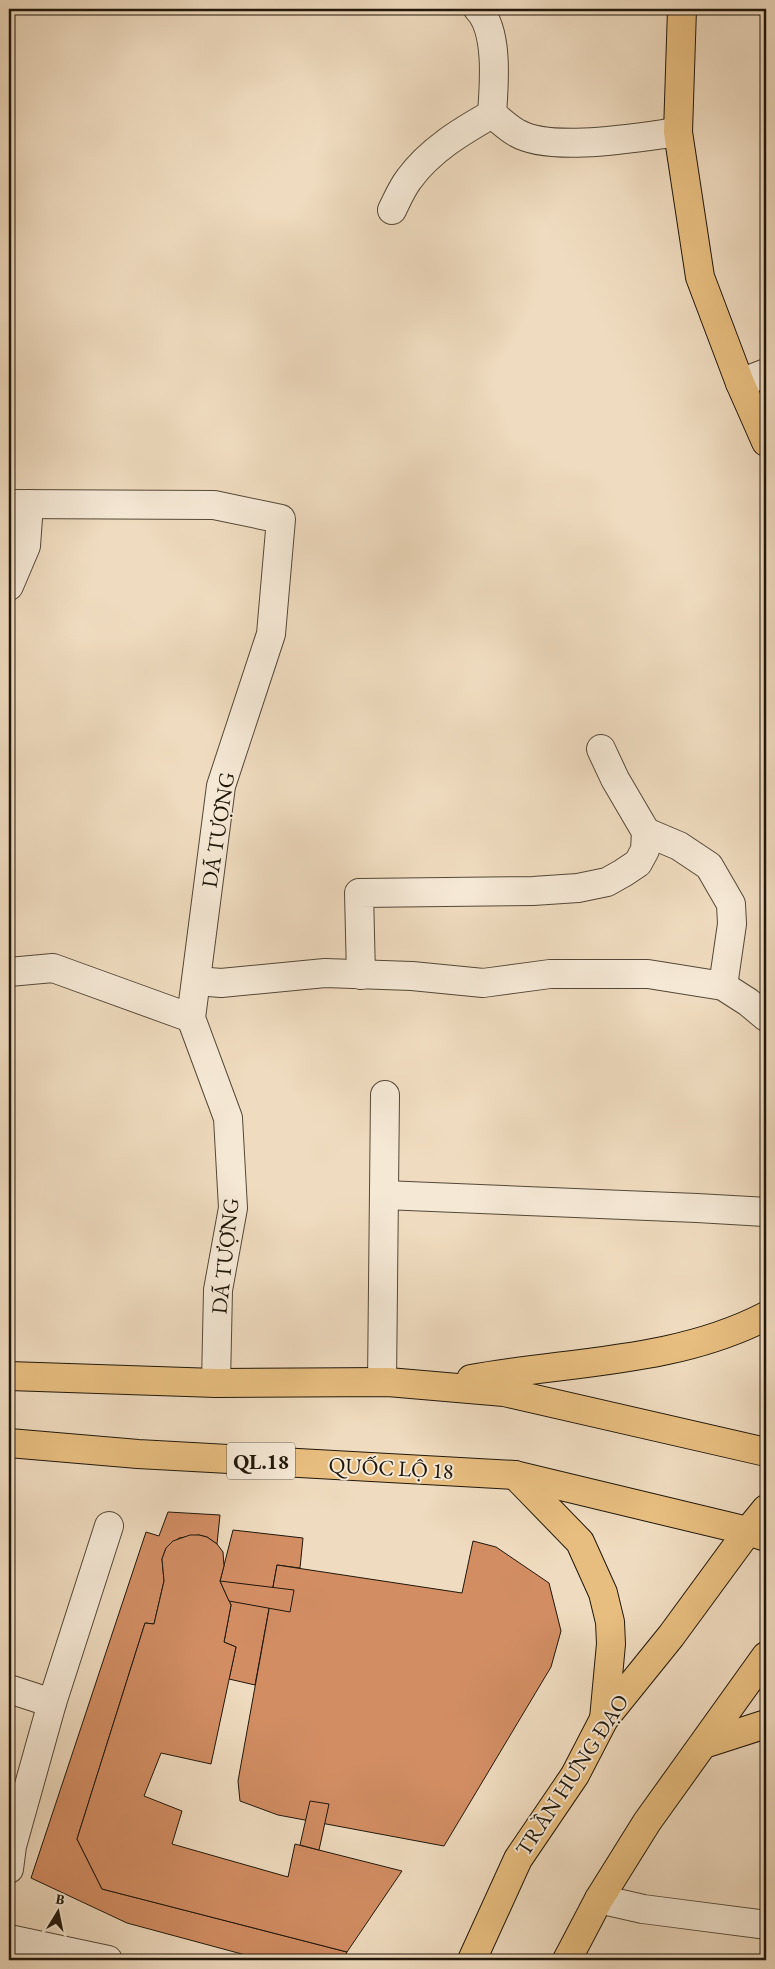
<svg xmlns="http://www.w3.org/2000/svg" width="775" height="1969" font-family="'EB Garamond',serif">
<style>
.building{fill:#d28d63;stroke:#20170a}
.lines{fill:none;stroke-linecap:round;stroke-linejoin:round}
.minor-casing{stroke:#544837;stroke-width:30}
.major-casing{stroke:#20170a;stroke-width:30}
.highway-casing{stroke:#20170a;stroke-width:30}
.minor{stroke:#f5e8d5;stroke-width:28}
.major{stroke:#e8be80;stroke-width:28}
.highway{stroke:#e8be80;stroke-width:28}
.labels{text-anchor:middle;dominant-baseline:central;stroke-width:4;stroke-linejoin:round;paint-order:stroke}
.shield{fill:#f5e8d5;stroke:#605647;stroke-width:1}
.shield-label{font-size:21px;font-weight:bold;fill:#20170a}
.street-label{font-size:22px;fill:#20170a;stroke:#f5e8d5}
</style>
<rect width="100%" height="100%" fill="#efdbbf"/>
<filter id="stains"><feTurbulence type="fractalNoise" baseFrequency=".004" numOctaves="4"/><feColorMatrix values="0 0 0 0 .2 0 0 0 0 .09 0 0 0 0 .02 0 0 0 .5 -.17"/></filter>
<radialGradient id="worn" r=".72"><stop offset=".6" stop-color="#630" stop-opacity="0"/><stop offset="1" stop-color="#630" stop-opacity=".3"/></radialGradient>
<g class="building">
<path d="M 168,1512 L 220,1515 L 217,1544 L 207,1537 L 199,1535 L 179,1538 L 166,1548 L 162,1559 L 164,1581 L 154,1624 L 145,1623 L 77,1839 L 102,1889 L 347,1952 L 343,1960 L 264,1960 L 127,1923 L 31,1878 L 146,1532 L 159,1536 Z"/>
<path d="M 233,1530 L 303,1538 L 300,1568 L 277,1565 L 255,1685 L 229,1679 L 236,1647 L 224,1642 L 231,1605 L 220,1581 Z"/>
<path d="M 190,1535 L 199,1535 L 207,1537 L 217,1544 L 223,1552 L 224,1566 L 220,1581 L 231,1605 L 224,1642 L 236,1647 L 211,1764 L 161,1753 L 144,1796 L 182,1811 L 172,1844 L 288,1877 L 295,1844 L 402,1871 L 347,1952 L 102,1889 L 77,1839 L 145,1623 L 154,1624 L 164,1581 L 162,1559 L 166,1548 L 173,1541 Z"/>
<path d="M 473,1541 L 496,1547 L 549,1583 L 561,1631 L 551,1667 L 444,1846 L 278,1815 L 240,1801 L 238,1781 L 277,1565 L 462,1593 Z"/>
<path d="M 220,1581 L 294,1590 L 290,1612 L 229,1601 Z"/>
<path d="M 310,1801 L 329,1804 L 319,1850 L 300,1845 Z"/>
</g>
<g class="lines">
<g class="minor-casing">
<g id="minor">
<path d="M 478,9 C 499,31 494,85 492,114 C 500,120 508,128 517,133 C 551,153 639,137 678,132"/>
<path d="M 392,210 C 397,200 402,188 409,179 C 430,150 462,131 492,114"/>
<path d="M 740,383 L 766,373"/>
<path d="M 9,504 L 214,505 L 281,519 L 271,634 L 221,786 L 191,1018 L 228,1118 L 233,1208 L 218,1290 L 216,1383"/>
<path d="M 9,586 L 26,546 L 29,504"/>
<path d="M 646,832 L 679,846 L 709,866 L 731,904 L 732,924 L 723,986"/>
<path d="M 9,972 L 53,968 L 191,1018"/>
<path d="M 361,975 L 359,893 L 533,891 L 578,888 L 607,882 L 623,873 L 638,863 L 645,850 L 646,832 L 615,779 L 601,749"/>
<path d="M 197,981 L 221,983 L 325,973 L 412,976 L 483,983 L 550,974 L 648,974 L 723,986 L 748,1002 L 766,1017"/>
<path d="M 384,1195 L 697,1208 L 766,1212"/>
<path d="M 382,1382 L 385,1095"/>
<path d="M 9,1689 L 52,1703"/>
<path d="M 9,1869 L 12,1846 L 52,1703 L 109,1526"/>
<path d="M 599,1899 L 643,1909 L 766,1925"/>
<path d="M 9,1939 L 108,1960"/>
</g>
</g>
<g class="major-casing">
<g id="major">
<path d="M 682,9 L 678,132 L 700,277 L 740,383 L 766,442"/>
<path d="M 9,1376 L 216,1383 L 388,1382 L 504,1392 L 766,1452"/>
<path d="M 471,1379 C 570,1361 675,1363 766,1316"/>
<path d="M 9,1443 L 138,1454 L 515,1475 L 748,1531 L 766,1537"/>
<path d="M 515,1475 L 580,1542 L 603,1593 L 610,1622 L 611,1644 L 604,1719"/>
<path d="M 704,1744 L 766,1724"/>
<path d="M 472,1960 L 518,1859 L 575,1775 L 604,1719 L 671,1636 L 748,1531"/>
<path d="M 567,1960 L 599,1899 L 647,1822 L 766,1656"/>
</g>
</g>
<g class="highway-casing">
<path id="highway" d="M 748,1531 L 766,1509"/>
</g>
<use href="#minor" class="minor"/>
<use href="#major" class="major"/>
<use href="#highway" class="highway"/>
</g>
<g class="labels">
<rect class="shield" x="227" y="1442.5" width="68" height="37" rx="4"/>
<g class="shield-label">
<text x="261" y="1461">QL.18</text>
</g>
<g class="street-label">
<text transform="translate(218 830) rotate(-81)">DÃ TƯỢNG</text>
<text transform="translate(225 1256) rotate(-84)">DÃ TƯỢNG</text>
<text transform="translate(391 1468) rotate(3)">QUỐC LỘ 18</text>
<text transform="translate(572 1775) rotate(-57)">TRẦN HƯNG ĐẠO</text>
</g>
</g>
<rect width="775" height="1969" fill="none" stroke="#efdbbf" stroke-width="30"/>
<rect x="10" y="10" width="755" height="1949" fill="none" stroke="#20170a" stroke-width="2.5"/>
<rect x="15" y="15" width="745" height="1939" fill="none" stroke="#20170a"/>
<g transform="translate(58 1912) rotate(10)" stroke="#f5e8d5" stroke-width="4" paint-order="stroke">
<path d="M0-4L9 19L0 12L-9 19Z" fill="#20170a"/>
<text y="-8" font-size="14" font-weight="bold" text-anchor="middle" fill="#20170a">B</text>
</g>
<rect width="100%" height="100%" filter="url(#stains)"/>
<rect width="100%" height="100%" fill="url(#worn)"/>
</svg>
